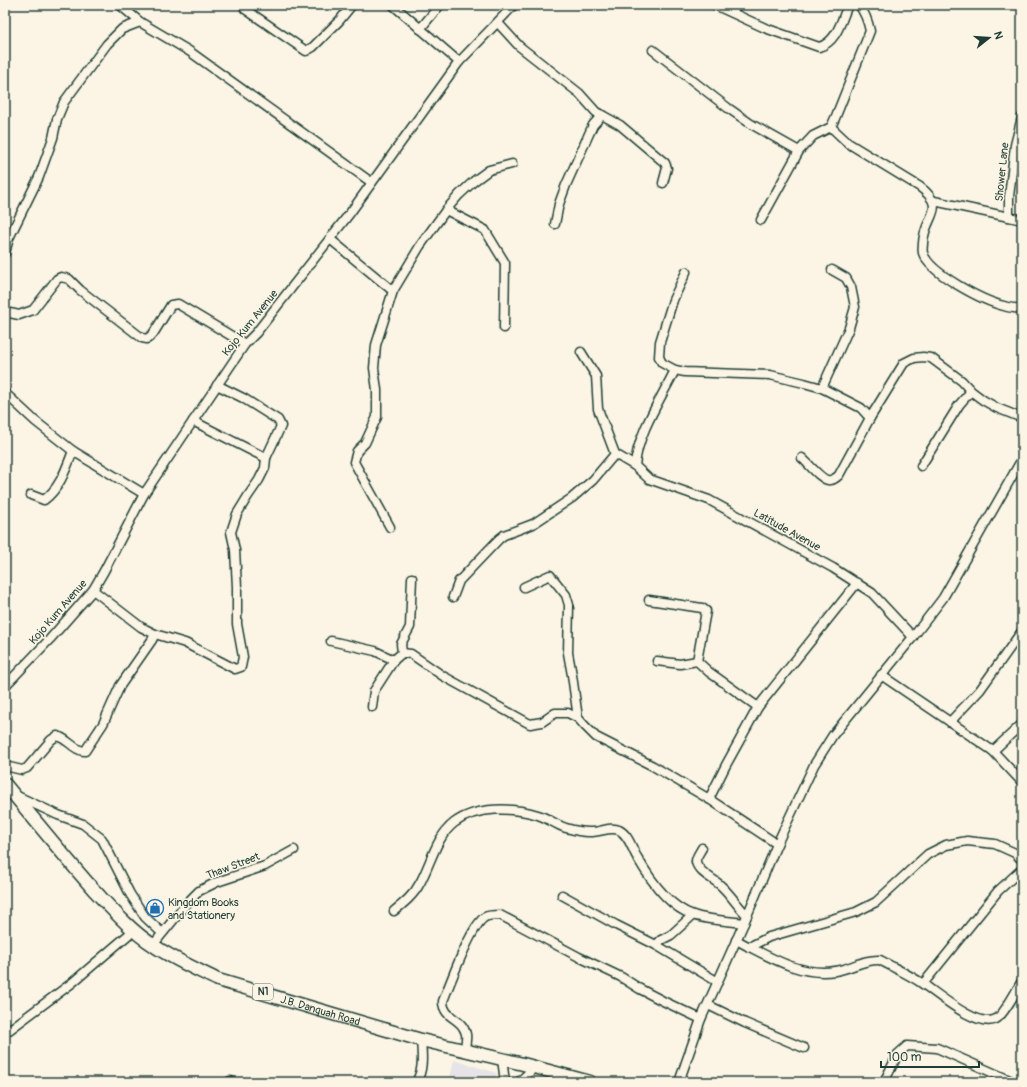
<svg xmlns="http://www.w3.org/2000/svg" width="1027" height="1087" font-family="Pangolin,sans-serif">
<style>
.built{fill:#e7e4e8}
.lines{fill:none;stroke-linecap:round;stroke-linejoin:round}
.minor-casing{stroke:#1f3d34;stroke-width:11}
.highway-casing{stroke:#1f3d34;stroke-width:15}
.minor{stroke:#fcf5e5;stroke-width:8}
.highway{stroke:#fcf5e5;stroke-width:12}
.labels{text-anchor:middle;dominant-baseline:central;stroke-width:3;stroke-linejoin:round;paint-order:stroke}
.shield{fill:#fcf5e5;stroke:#617469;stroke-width:1}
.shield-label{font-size:10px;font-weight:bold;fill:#1f3d34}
.street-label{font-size:11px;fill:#1f3d34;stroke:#fcf5e5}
.poi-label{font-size:11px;fill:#1f3d34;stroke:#fcf5e5;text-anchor:start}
</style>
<rect width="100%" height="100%" fill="#fcf5e5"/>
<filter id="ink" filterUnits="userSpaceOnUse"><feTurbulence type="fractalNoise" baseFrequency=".025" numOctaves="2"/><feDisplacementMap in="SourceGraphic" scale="8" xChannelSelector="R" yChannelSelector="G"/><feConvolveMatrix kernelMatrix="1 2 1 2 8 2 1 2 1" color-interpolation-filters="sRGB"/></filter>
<g filter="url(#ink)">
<path class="built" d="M 454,1060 L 497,1073 L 494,1082 L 449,1082 Z"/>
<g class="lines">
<g class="minor-casing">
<g id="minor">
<path d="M 120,5 L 140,22 L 189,51 L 371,182"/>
<path d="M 393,5 L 459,62"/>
<path d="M 715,5 L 765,28 L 819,47 C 837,42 841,21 848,5"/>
<path d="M 245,9 L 306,51 L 313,47 L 339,21 L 352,5"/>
<path d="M 498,23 L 519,46 L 579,93 L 596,112 L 602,115 L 593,125 L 566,185 L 559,204 L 555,224"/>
<path d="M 420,29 L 440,5"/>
<path d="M 653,50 L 728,108 L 751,124 L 799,151"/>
<path d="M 602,115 L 620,125 L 665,163 L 667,168 L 663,183"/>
<path d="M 1022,117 L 1015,145 L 1009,197 L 1009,217 L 1022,220"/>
<path d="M 831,127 L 848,143 L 920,187 C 949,209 924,216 923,243 C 923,246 922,250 923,253 C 929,273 983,301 1004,306 C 1009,308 1016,308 1022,309"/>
<path d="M 934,201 L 1009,217"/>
<path d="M 446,210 L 485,230 L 505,263 L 504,328"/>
<path d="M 761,220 L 799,151 L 813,136 L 831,127 L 836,116 L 870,31 C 868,21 865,13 859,5"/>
<path d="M 330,239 L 393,291"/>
<path d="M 5,253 L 9,238 L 39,177 L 53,138 L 57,119 L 64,102 L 107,44 L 122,29 L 140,22"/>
<path d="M 686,272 L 673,300 L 660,342 L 659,357 L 662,363 L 675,370 L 685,372 L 770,375 L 804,383 L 822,388 L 861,408 L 870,418 L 904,363 L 914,358 L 923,357 L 931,358 L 962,381 L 971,391 L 983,400 L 997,408 L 1022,418"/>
<path d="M 5,312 L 19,315 L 33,310 L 57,279 L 61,277 L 69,279 L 80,290 L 142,338 L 147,339 L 153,334 L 171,305 L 178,304 L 245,344"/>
<path d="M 581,352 L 596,376 L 598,409 L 615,454 L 635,466 L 649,479 L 709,500 L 833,568 L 872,593 L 913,637"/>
<path d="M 822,388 L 849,328 L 855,307 L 851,287 L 846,278 L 832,270"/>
<path d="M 5,393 L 35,421 L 73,451 L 144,494"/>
<path d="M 193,421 L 266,458 L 281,426 L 278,420 L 243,398 L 217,385"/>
<path d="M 802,458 C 808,463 823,482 830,480 C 833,480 837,477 839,475 L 870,418"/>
<path d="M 635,466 C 637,434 661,399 675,370"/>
<path d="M 921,466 L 959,405 L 971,391"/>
<path d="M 31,495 L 44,500 C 60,488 66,469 73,451"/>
<path d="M 390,527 L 354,462 L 357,451 L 365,443 L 377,417 L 377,390 L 374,368 L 376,345 L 393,291 L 420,246 L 446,210 L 459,195 L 474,181 L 489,170 L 512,164"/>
<path d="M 524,587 L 550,575 L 566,595 L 569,605 L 568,653 L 572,675 L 578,718 L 584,725 L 596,737 L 653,766 L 709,799 L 777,844"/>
<path d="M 453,597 L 459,581 L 499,539 L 504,535 L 533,524 L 572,498 L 593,480 L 615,454"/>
<path d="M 649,600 L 702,608 L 706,611 L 697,661 L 709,672 L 758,707"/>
<path d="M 155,634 L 185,643 L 235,669 L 241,667 L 243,657 L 237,624 L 237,587 L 235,550 L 231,532 L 237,514 L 248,496 L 259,480 L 265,468 L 266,458"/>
<path d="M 331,641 L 375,651 L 394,660 L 402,653 L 411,654 L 443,676 L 530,724 L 542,722 L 555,713 L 568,713 L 578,718"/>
<path d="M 402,653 L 401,644 L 410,627 L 412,578"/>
<path d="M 657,661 L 680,664 L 697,661"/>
<path d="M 881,675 L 993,751 L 1022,782"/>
<path d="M 5,686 L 50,639 L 93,590 L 104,571 L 144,494 L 245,344 L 256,333 L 350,213 L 459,62 L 514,5"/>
<path d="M 372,707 L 374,691 L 394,660"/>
<path d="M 950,722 L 980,690 L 1022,631"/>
<path d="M 993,751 L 1022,724"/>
<path d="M 5,766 L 22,770 L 27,768 L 51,740 L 57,736 C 67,738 76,752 85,751 L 103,724 L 120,686 L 152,640 L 155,634 L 141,627 L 93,590"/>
<path d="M 15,795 L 58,815 L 83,824 L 102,839 L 130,894 L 145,917 L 162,933"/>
<path d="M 709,799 L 726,765 L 758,707 L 857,583"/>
<path d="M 702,848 C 700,852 695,858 696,862 C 698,872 712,878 719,884 C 730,893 737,906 747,915"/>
<path d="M 562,895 L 616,925 L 656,945 L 661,940 L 671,935 L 693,915"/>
<path d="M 394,911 C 404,903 414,895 420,883 C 431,863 436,837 454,823 C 476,806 513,807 538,815 C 548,818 556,825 566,828 C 573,830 582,832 589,832 C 599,833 610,826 619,830 C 629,835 632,849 637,857 C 649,878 669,907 693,915 C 706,920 729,921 744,923"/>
<path d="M 736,940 C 766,955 800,977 835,971 C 851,969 863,959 880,960 C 894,968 910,975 923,984 C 938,994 978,1029 996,1019 C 1004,1015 1017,989 1022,981"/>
<path d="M 153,945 L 188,902 L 199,891 L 217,882 L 265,866 L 294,850"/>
<path d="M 656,945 L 718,982"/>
<path d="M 749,947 L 769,937 L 856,912 L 876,902 L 928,854 L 946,845 L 967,841 L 995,844 L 1015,853 L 1022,860"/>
<path d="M 923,984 L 998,891 L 1022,869"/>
<path d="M 708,1005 L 745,1023 L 804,1048"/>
<path d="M 5,1033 L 72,983 L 134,930"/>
<path d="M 465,1050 C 465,1045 467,1038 466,1034 C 462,1017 443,1019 443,1001 C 450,984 471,925 485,917 C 489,915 495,915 500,915 L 579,957 L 621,977 L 640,989 L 663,1001 L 701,1019"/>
<path d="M 502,1059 L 505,1082"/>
<path d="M 230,1081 L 233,1082"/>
<path d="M 416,1082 C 424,1070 422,1054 421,1040"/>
<path d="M 519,1082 L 535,1067"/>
<path d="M 679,1082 L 701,1019 L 744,923 L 777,844 L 814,765 L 833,735 L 913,637 L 943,598 L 1022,459"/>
<path d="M 884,1082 L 898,1054 L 907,1046 L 937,1048 L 1014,1082"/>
</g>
</g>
<g class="highway-casing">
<g id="highway">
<path id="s1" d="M 5,784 C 34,819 63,855 93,889 C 112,909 130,930 153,945 C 173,959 196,969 218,980 L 421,1040 L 523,1064 L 590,1082"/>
</g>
</g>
<use href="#minor" class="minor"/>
<use href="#highway" class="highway"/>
</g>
</g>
<defs>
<g id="shop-ring" transform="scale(0.9)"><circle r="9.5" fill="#fcf5e5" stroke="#1f6fb2" stroke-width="1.5"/><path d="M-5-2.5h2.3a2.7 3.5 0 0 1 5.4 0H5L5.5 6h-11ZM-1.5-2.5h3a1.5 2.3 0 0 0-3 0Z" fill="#1f6fb2"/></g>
</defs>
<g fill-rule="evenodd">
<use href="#shop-ring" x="155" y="908"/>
</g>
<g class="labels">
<rect class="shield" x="253" y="984" width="20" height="16" rx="3"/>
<g class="shield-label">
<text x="263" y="992">N1</text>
</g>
<g class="street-label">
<text transform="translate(1002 172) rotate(-84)">Shower Lane</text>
<text transform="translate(250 323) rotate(-51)">Kojo Kum Avenue</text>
<text transform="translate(787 530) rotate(29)">Latitude Avenue</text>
<text transform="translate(58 612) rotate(-49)">Kojo Kum Avenue</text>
<text transform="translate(233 866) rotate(-21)">Thaw Street</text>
<text stroke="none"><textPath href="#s1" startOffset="400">J.B. Danquah Road</textPath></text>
</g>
<g class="poi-label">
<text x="168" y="902">Kingdom Books<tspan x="168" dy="13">and Stationery</tspan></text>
</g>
</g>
<rect width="1027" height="1087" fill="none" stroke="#fcf5e5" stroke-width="20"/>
<rect x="10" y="10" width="1007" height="1067" fill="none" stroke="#1f3d34" stroke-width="1.5" filter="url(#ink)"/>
<g transform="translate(989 38) rotate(73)" stroke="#fcf5e5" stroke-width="3" paint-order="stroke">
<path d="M0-3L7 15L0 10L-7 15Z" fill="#1f3d34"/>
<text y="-6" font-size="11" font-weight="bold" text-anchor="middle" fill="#1f3d34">N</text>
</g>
<path d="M881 1061v6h98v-6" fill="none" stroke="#1f3d34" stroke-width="2"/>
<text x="887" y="1061" font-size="12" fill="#1f3d34" stroke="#fcf5e5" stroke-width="3" paint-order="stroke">100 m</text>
</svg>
